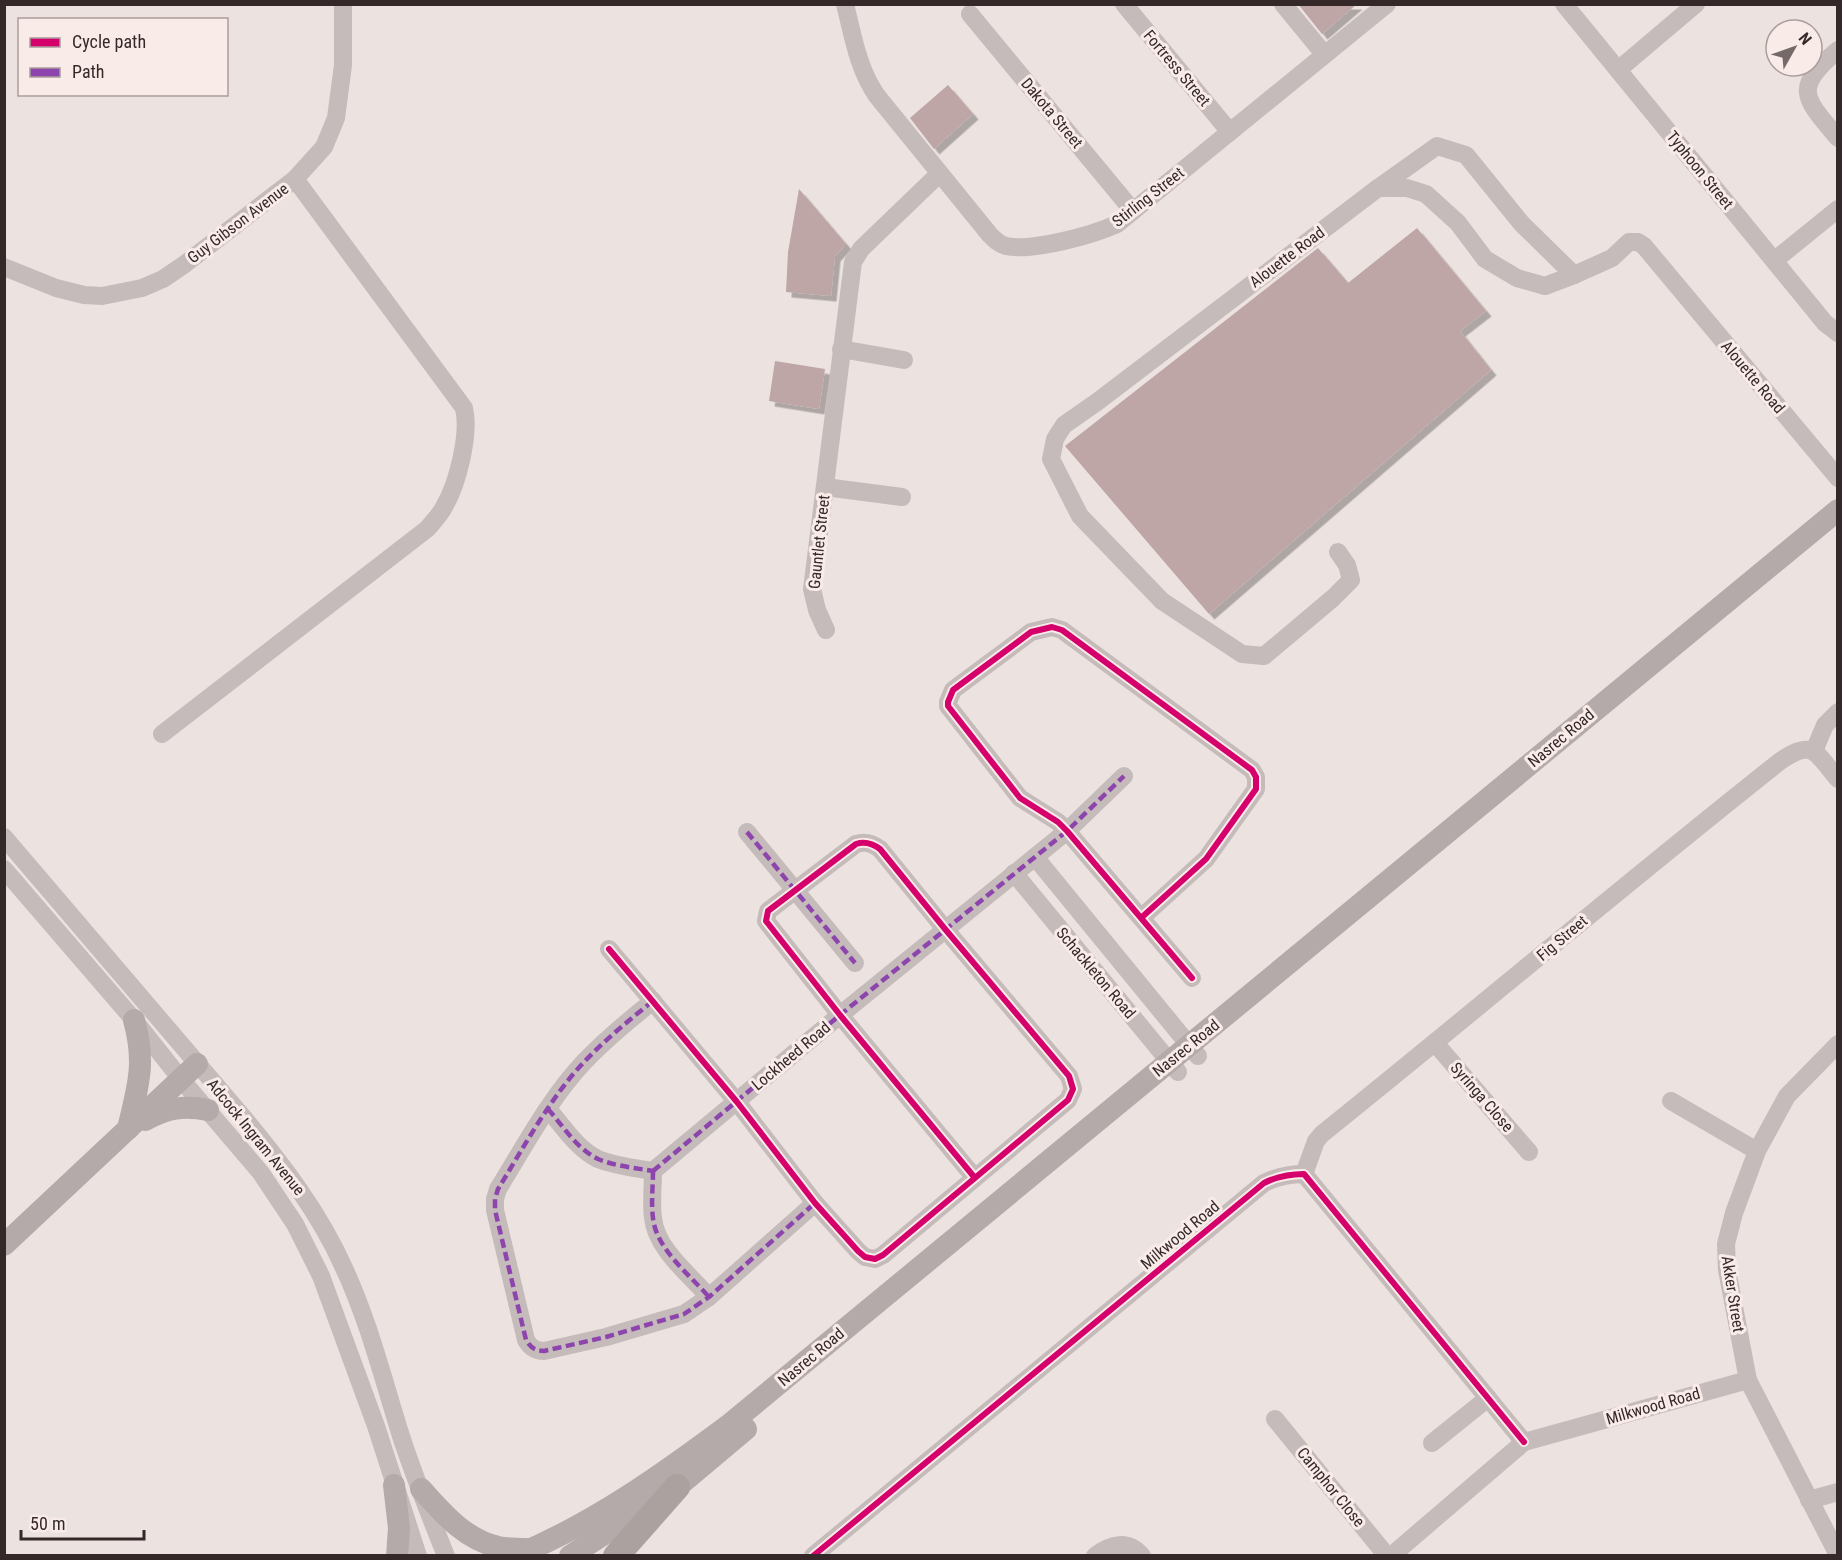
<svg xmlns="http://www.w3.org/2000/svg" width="1842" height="1560" font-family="'Roboto Condensed',sans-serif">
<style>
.building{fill:#bea5a6;filter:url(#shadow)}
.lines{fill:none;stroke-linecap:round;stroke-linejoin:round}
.minor{stroke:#c4bbba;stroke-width:18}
.major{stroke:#b4aaa9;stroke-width:22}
.highway{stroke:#aba29f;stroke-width:26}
.quiet{stroke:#8e44ad;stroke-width:4.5;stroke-dasharray:9 4.5;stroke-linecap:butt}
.cycleway-casing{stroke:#f8ebe8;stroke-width:10}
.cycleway{stroke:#d6006c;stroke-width:6}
.labels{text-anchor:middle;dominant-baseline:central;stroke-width:6;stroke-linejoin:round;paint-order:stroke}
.street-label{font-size:16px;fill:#352829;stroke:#f8ebe8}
</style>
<defs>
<filter id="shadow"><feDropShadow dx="5.5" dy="5.5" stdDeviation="0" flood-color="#0004"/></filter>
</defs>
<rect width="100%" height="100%" fill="#ece3e0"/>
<g class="building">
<path d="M 1298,4 L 1357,4 L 1322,34 Z"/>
<path d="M 948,85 L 973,114 L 934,149 L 910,118 Z"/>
<path d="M 799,189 L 846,244 L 835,256 L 831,296 L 786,292 L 788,252 Z"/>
<path d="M 1417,228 L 1486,311 L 1460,331 L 1491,370 L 1209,614 L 1065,446 L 1318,248 L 1348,283 Z"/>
<path d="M 775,361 L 825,369 L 819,409 L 769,401 Z"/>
</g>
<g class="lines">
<g class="minor">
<path d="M 845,4 C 853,36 858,69 877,96 L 990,235 C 995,240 999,244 1006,246 C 1031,252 1093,235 1117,224 L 1387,4"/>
<path d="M 1124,4 L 1230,132"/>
<path d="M 1283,4 L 1324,54"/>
<path d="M 1564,4 L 1825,323 L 1838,333"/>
<path d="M 970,14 L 1133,211"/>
<path d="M 1838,50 C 1792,88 1804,98 1838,138"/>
<path d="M 1618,70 L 1696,4"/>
<path d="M 1378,188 L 1407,188 L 1426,194 L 1458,223 L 1485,259 L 1517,278 L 1545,286 L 1574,275"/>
<path d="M 1775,260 L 1838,209"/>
<path d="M 4,267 L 56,288 L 84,295 L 102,296 L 142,288 L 163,279 L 185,264 L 295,179 L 324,147 L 336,118 L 343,65 L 343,4"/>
<path d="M 841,349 L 904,360"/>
<path d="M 825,487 L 902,497"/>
<path d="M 1338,552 L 1347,565 L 1351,580 L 1333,598 L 1264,656 L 1242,654 L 1162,601 L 1080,516 L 1051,459 L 1055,439 L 1064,425 L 1097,402 L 1378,188 L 1437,146 L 1466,155 L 1522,224 L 1574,275 L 1612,258 L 1629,242 L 1638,242 L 1644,246 L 1838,478"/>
<path d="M 826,630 L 817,610 L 812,589 L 853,262 L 861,249 L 939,174"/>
<path d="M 162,734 L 427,529 C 433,522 440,515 444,507 C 458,483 470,434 464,408 L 295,179"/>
<path d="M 1814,751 L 1825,725 L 1838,712"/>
<path d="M 747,832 L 855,963"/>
<path d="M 4,837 L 243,1117 C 282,1164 319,1212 344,1268 C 369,1322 383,1379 401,1436 C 414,1476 430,1516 446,1556"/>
<path d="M 1035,857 L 1198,1056"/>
<path d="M 4,869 L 134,1020 L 180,1078 L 261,1173 L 295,1224 L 321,1276 L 376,1426 L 418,1556"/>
<path d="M 1014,873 L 1178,1072"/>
<path d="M 1141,918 L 1206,859 L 1256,789 L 1256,777 L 1252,770 L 1062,630 L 1052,627 L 1031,632 L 953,690 L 948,702 L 948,706 L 1020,798 L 1058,822 L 1067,831 L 1192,978"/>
<path d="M 609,949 L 737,1102 L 815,1203 L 858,1251 L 865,1257 L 875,1259 L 883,1255 L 1068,1100 L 1073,1089 L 1069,1076 L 945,929 L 880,849 C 872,843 865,841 856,844 L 768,911 L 766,921 L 840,1015 L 975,1178"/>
<path d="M 653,1001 C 629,1020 605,1040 584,1062 C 550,1098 524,1147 498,1189 L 495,1199 L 495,1210 L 526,1340 C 530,1347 535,1351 544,1351 L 606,1337 L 684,1314 L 709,1297 L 815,1203"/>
<path d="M 1435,1043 L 1529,1152"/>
<path d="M 1838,1044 L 1787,1096 L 1757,1151 L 1734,1213 L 1726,1244 L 1727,1270 L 1748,1380 L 1838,1555"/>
<path d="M 1671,1101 L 1757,1151"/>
<path d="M 548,1109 C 563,1126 577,1149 598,1159 C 615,1166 635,1168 653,1171"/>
<path d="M 653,1171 L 840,1015 L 1067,831 L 1124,776"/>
<path d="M 653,1171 C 653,1186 651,1203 653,1218 C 656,1249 690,1275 709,1297"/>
<path d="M 1304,1174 L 1316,1141 L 1322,1134 C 1475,1011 1625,884 1779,762 C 1813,738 1815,752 1838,779"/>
<path d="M 1275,1419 L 1387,1556"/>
<path d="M 1432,1443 L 1488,1398"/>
<path d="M 1809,1500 L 1838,1492"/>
<path d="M 813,1556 L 1264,1183 C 1278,1176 1289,1174 1304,1174 L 1524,1442"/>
<path d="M 1095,1556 C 1110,1544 1128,1539 1142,1556"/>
<path d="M 1391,1556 L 1524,1442 L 1748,1380"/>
</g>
<g class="major">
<path d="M 145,1120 C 167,1108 183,1105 208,1110"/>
<path d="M 128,1129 C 138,1086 146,1064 134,1020"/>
<path d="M 4,1245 L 197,1064"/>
<path d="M 394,1485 L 399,1528 L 397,1556"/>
<path d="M 421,1489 C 443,1513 464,1539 498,1547 C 508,1549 520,1549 530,1549"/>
<path d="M 515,1556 C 593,1524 663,1474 730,1424 L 1838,510"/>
<path d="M 570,1556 L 677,1487 L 746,1429"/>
</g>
<path class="highway" d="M 616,1556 L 677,1487"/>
<g class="quiet">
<path d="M 747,832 L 855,963"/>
<path d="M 653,1001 C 629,1020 605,1040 584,1062 C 550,1098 524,1147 498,1189 L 495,1199 L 495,1210 L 526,1340 C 530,1347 535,1351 544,1351 L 606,1337 L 684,1314 L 709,1297 L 815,1203"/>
<path d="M 548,1109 C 563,1126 577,1149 598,1159 C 615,1166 635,1168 653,1171"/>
<path d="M 653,1171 L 840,1015 L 1067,831 L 1124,776"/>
<path d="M 653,1171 C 653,1186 651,1203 653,1218 C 656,1249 690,1275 709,1297"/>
</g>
<g class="cycleway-casing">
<g id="cycleway">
<path d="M 1141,918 L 1206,859 L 1256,789 L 1256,777 L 1252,770 L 1062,630 L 1052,627 L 1031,632 L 953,690 L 948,702 L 948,706 L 1020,798 L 1058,822 L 1067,831 L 1192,978"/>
<path d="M 609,949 L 737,1102 L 815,1203 L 858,1251 L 865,1257 L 875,1259 L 883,1255 L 1068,1100 L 1073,1089 L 1069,1076 L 945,929 L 880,849 C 872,843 865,841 856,844 L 768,911 L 766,921 L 840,1015 L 975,1178"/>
<path d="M 813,1556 L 1264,1183 C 1278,1176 1289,1174 1304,1174 L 1524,1442"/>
</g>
</g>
<use href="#cycleway" class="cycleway"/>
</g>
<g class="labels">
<g class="street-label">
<text transform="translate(1177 68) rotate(50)">Fortress Street</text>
<text transform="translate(1052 113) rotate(50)">Dakota Street</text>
<text transform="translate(1700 170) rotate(51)">Typhoon Street</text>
<text transform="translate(1148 197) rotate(-38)">Stirling Street</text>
<text transform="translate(238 223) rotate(-37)">Guy Gibson Avenue</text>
<text transform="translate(1287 257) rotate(-37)">Alouette Road</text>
<text transform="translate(1753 377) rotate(50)">Alouette Road</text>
<text transform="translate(819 542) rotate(-84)">Gauntlet Street</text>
<text transform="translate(1561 738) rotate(-40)">Nasrec Road</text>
<text transform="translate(1562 938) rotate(-40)">Fig Street</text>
<text transform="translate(1096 973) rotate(50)">Schackleton Road</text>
<text transform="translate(1186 1048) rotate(-39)">Nasrec Road</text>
<text transform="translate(791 1056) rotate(-40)">Lockheed Road</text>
<text transform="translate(1482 1097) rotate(49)">Syringa Close</text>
<text transform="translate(256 1137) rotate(51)">Adcock Ingram Avenue</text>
<text transform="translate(1180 1235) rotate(-40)">Milkwood Road</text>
<text transform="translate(1733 1294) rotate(81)">Akker Street</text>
<text transform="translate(811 1357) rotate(-40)">Nasrec Road</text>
<text transform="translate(1653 1406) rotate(-16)">Milkwood Road</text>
<text transform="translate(1331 1487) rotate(51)">Camphor Close</text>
</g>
</g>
<rect width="1842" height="1560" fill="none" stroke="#352829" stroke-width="12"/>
<rect x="18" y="18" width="210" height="78" fill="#f8ebe8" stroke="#aa9d9c" stroke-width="1.5"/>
<rect x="30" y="38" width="30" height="9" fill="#d6006c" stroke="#aa9d9c" stroke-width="1.5"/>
<text x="72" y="48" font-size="18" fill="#352829">Cycle path</text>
<rect x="30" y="68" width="30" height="9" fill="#8e44ad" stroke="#aa9d9c" stroke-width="1.5"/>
<text x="72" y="78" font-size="18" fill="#352829">Path</text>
<g transform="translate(1794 48) rotate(50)"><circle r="28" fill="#f8ebe8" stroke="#aa9d9c" stroke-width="1.5"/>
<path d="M0-4.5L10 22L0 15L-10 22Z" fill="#756969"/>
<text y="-9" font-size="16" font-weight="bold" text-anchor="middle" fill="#352829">N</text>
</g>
<path d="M21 1530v9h123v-9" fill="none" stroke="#352829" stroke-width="3"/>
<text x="30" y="1530" font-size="18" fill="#352829" stroke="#f8ebe8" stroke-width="4.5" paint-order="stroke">50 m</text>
</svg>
